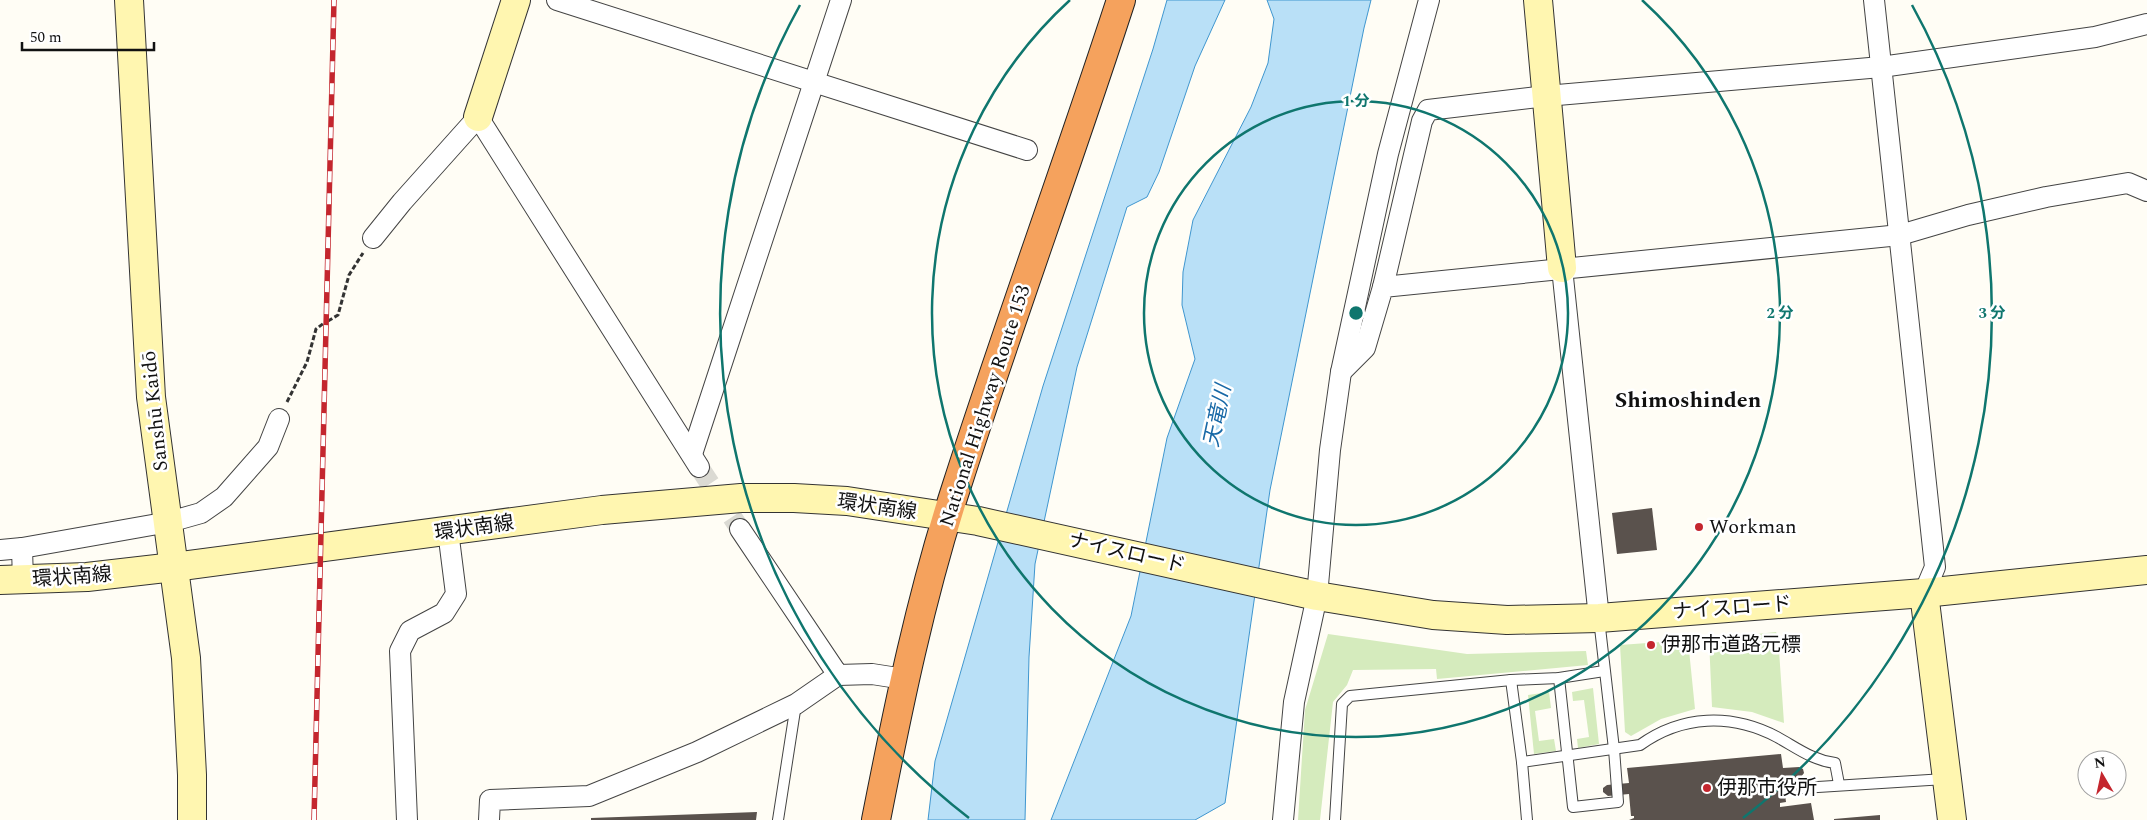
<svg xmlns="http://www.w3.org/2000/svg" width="2147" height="820" font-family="Spectral,'Noto Sans JP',serif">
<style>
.green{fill:#d5ebbd}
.water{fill:#b9e0f7;stroke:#3f96cf}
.building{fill:#5a524d}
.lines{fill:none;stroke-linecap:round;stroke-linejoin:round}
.street-tunnel{stroke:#dbdad3;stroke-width:20;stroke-dasharray:20 10;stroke-linecap:butt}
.lane-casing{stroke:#444;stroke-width:12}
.street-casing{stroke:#444;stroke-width:22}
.secondary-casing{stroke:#333;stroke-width:30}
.highway-casing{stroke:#222;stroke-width:30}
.path{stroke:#333;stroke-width:3;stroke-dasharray:5 2.5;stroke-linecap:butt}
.lane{stroke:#fff;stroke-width:10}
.street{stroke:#fff;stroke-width:20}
.secondary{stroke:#fff6b0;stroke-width:28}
.highway{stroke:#f5a25d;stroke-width:28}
.rail-casing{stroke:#c4262e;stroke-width:5.5}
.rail{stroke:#fff;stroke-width:4;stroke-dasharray:11;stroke-linecap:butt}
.ring{fill:none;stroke:#0f766e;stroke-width:2.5}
.poi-dot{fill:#c4262e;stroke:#fff;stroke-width:2}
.labels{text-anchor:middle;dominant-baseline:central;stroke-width:5;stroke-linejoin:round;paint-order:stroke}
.street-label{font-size:20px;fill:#111;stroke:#fff}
.poi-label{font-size:20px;fill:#111;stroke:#fff;text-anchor:start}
.water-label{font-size:21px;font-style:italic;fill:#1768a6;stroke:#fff}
.quarter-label{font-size:22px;font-weight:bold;fill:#111;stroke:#fff}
.centre{fill:#0f766e;stroke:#fff;stroke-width:2.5}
.ring-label{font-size:15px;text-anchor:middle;font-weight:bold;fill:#0f766e;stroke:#fff;stroke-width:5;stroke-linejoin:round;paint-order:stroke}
</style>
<rect width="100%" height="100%" fill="#fffdf5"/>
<g class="green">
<path d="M 1776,632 L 1778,636 L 1784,723 L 1752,712 L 1712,707 L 1709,639 Z"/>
<path d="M 1328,634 L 1467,654 L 1586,651 L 1588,665 L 1437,679 L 1436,669 L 1353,670 L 1347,685 L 1333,702 L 1320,820 L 1298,820 L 1305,710 Z"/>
<path d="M 1688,640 L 1695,709 L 1661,719 L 1631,736 L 1625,732 L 1620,645 Z"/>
<path d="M 1593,688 L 1599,744 L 1578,748 L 1577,739 L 1589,737 L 1584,700 L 1573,701 L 1572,692 Z"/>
<path d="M 1549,692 L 1551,708 L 1535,711 L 1539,741 L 1554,739 L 1556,751 L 1534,754 L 1528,695 Z"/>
</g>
<g class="water">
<path d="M 1167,0 L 1225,0 L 1195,66 L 1159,172 L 1147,197 L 1127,207 L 1077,367 L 1035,564 L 1029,657 L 1025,820 L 928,820 L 935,761 L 1043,386 L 1153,49 Z"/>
<path d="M 1267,0 L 1371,0 L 1364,28 L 1270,490 L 1225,803 L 1195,820 L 1051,820 L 1131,616 L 1167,438 L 1195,359 L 1182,305 L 1183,272 L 1193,220 L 1251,107 L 1268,63 L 1274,19 Z"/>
</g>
<g class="building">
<path d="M 1652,508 L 1657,550 L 1617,554 L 1612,513 Z"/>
<path d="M 1781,754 L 1783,768 L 1799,767 L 1803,769 L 1804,773 L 1801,777 L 1783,779 L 1786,802 L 1780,803 L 1780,807 L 1811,803 L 1814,820 L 1629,820 L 1634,818 L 1634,816 L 1631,816 L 1629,794 L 1608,796 L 1603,792 L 1603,788 L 1607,785 L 1629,783 L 1627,768 Z"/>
<path d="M 757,812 L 756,820 L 591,820 L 591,818 Z"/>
<path d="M 1880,815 L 1880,820 L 1834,820 L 1834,819 Z"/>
</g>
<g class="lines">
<path class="street-tunnel" d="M 699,467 L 740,529"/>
<g class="lane-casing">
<g id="lane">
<path d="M 1559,678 L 1573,807 L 1618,802 L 1614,749 L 1599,619"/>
<path d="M 1511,680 L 1522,762 L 1527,820"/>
<path d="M 1522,762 L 1640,745 C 1682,715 1731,713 1777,737 C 1797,748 1812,760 1835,763 L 1839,784"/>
<path d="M 1802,788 L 1945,779"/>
<path d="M 778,820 L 796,704"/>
<path d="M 1335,820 L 1342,704 L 1350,696 L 1511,680 L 1559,678 L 1604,671"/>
</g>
</g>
<g class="street-casing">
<g id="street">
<path d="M 557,0 L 1027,150"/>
<path d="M 1874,0 L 1935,567 L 1924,593"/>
<path d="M 373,238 L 402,202 L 478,117 L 699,467"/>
<path d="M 1562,268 L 1599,618"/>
<path d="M 1383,287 L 1422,121 L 1428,110 L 1546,96 L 1881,67 L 2095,37 L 2147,24"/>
<path d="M 1341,372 L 1365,348 L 1383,287 L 1900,235 L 1968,215 L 2046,197 L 2128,183 L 2147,191"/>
<path d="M 692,454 L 841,0"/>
<path d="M 740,529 L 838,675 L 872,674 L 904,679"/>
<path d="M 0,550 L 22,548"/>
<path d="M 23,581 L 22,548 L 169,522 L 201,513 L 224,497 L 268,447 L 279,419"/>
<path d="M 407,820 L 400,651 L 410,631 L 444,613 L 456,594 L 448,531"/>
<path d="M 489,820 L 490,800 L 589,796 L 697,752 L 796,704 L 838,675"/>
<path d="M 1283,820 L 1294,702 L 1317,596 L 1330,450 L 1341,372 L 1388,154 L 1429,0"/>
</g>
</g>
<g class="secondary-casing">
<g id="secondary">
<path d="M 129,0 L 151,397 L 186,658 L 192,775 L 192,820"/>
<path d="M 1538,0 L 1562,268"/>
<path d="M 478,117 L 516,0"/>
<path d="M 0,580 L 87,577 L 174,567 L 602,510 L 741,498 L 794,498 L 847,501 L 978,521 L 1317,596 L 1433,615 L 1507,620 L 1599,618 L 1924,593 L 2147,570"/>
<path d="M 1924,593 L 1952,820"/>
</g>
</g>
<g class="highway-casing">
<path id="highway" d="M 876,820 C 898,708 921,595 957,485 C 1009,323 1068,163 1121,0"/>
</g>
<g class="path">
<path d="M 328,321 L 338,315 L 349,275 L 363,253"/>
<path d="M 287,402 L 307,362 L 316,329 L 324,323"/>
</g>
<use href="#lane" class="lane"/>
<use href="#street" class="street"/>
<use href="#secondary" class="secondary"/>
<use href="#highway" class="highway"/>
<g class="rail-casing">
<path id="rail" d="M 314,820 L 334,0"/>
</g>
<use href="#rail" class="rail"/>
</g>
<g class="ring">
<circle cx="1356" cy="313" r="212"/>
<path d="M1642 0A424 424 0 1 1 1070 0"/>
<path d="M969 818A636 636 0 0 1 800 5M1912 5A636 636 0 0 1 1743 818"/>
</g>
<g class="poi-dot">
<circle cx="1699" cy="527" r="5"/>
<circle cx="1651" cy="645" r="5"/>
<circle cx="1707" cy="788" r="5"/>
</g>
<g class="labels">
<g class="street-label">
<text transform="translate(985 406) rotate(-72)">National Highway Route 153</text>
<text transform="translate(155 411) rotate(-96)">Sanshū Kaidō</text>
<text transform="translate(877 507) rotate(8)">環状南線</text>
<text transform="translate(474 528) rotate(-8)">環状南線</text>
<text transform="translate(1127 553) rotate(13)">ナイスロード</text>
<text transform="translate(72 577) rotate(-4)">環状南線</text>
<text transform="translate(1732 608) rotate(-4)">ナイスロード</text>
</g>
<g class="poi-label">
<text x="1709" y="527">Workman</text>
<text x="1661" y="645">伊那市道路元標</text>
<text x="1717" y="788">伊那市役所</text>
</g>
<g class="water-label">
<text transform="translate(1218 416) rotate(-78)">天竜川</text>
</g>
<g class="quarter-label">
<text x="1688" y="400">Shimoshinden</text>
</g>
</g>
<circle cx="1356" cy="313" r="8" class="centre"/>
<g class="ring-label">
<text x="1356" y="106">1 分</text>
<text x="1780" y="318">2 分</text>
<text x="1992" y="318">3 分</text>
</g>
<g transform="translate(2102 775) rotate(351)"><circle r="24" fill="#ffffff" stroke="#a0a0a0"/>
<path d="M0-4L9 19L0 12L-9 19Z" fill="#c4262e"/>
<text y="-8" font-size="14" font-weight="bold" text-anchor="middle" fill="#111111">N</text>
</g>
<path d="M22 42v8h132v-8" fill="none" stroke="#111111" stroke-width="2.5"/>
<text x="30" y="42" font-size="15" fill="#111111" stroke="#ffffff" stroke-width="4" paint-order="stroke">50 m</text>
</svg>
